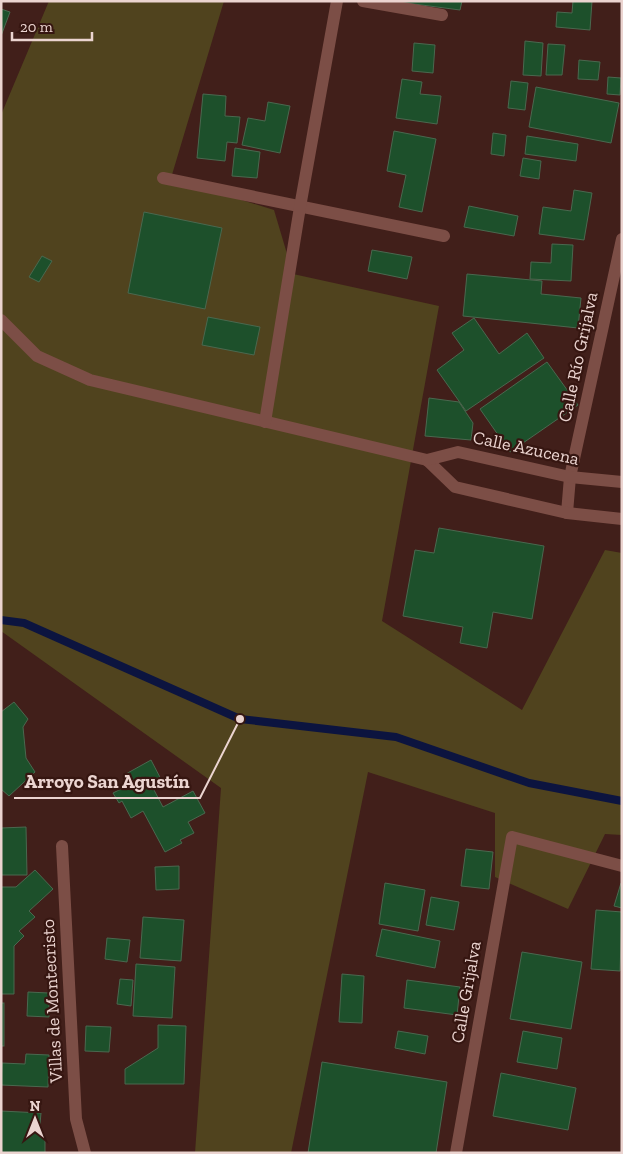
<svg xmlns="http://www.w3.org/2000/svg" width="623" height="1154" font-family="'Zilla Slab',serif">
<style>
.green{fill:#50431e}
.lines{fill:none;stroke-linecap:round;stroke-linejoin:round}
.stream{stroke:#0c143f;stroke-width:8}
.building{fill:#1d502b;stroke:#4a684f}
.minor{stroke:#7c4e46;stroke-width:12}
.tertiary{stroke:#7c4e46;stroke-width:12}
.labels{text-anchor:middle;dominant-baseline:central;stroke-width:4.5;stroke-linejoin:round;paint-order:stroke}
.street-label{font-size:18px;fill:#ebd4d0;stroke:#361611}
.leader{fill:none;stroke:#ebd4d0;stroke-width:2}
.callout-dot{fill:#ebd4d0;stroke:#361611;stroke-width:2}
.callout-label{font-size:19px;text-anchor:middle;font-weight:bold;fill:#ebd4d0;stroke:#361611;stroke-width:4.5;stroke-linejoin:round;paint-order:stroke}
</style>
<rect width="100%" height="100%" fill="#411f1a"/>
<path class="green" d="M 49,1 L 224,1 L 171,178 L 274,210 L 293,274 L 439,306 L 382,621 L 522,710 L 605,550 L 622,553 L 622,835 L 605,834 L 568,909 L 495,877 L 495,813 L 368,772 L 291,1153 L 195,1153 L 221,788 L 1,631 L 1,115 Z"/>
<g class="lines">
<path class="stream" d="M 1,620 L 24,623 L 240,719 L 396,737 L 529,783 L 622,801"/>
</g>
<g class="building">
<path d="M 391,1 L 462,1 L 460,10 Z"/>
<path d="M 573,1 L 592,1 L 590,30 L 556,27 L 557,12 L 572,13 Z"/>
<path d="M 1,9 L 10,12 L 1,36 Z"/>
<path d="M 525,41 L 543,43 L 541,76 L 523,75 Z"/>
<path d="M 414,43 L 435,45 L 433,73 L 412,71 Z"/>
<path d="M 548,44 L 565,45 L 562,75 L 546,75 Z"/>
<path d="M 579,60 L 600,62 L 598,80 L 578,79 Z"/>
<path d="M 608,77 L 621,78 L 620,95 L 607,94 Z"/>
<path d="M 402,79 L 422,82 L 420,94 L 441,96 L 437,124 L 396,118 Z"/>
<path d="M 511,81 L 528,83 L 525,110 L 508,108 Z"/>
<path d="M 536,87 L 619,103 L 611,143 L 529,127 Z"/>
<path d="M 203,94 L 226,96 L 225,116 L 240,117 L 237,143 L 227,142 L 225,161 L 197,158 Z"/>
<path d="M 268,102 L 290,106 L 280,153 L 242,145 L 248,118 L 265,121 Z"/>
<path d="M 394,131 L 436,139 L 422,212 L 399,207 L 406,175 L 387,171 Z"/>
<path d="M 493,133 L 506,135 L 504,156 L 491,154 Z"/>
<path d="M 527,136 L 578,144 L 576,161 L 525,154 Z"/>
<path d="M 235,148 L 260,152 L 257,178 L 232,176 Z"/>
<path d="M 523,158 L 541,161 L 539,179 L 520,176 Z"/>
<path d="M 574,190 L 592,193 L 584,240 L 539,234 L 543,207 L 571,211 Z"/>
<path d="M 469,206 L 518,216 L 514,236 L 464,227 Z"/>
<path d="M 144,212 L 222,228 L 205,309 L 128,293 Z"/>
<path d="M 552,244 L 573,245 L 571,281 L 530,279 L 531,262 L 551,263 Z"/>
<path d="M 372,250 L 412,257 L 407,279 L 368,271 Z"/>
<path d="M 42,256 L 52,261 L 39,282 L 29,277 Z"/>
<path d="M 467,274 L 542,281 L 541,294 L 581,298 L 578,328 L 463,316 Z"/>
<path d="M 208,317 L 260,327 L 254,355 L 202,345 Z"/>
<path d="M 474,318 L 499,354 L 527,333 L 544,358 L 466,411 L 437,370 L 464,350 L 452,333 Z"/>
<path d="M 547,362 L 578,405 L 510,452 L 480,409 Z"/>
<path d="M 429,398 L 459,402 L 473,423 L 471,440 L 425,436 Z"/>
<path d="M 439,528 L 544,546 L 532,619 L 493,612 L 487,648 L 460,643 L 463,627 L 403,616 L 415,550 L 434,553 Z"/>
<path d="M 14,702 L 28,719 L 23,727 L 26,758 L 35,772 L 9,796 L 1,789 L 1,712 Z"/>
<path d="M 151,760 L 164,785 L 154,790 L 163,807 L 193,791 L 205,813 L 188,822 L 194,833 L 180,840 L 182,843 L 165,852 L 143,811 L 131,818 L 122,801 L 119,803 L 113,793 L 129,785 L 124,775 Z"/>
<path d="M 26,827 L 27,875 L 1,875 L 1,828 Z"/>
<path d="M 466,849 L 493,852 L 489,889 L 461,886 Z"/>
<path d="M 179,866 L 179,889 L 156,890 L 155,867 Z"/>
<path d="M 35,870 L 53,889 L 29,911 L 35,917 L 19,931 L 24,936 L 14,946 L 14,994 L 1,994 L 1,887 L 16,887 Z"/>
<path d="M 385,883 L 425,890 L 418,931 L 379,924 Z"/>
<path d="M 621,883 L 622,883 L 622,908 L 614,906 Z"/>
<path d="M 431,897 L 459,902 L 454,930 L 426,925 Z"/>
<path d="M 596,910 L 622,912 L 620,971 L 591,969 Z"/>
<path d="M 143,917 L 184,920 L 181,961 L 140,958 Z"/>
<path d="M 382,929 L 440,941 L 435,968 L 376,956 Z"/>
<path d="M 107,938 L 130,940 L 127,962 L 105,959 Z"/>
<path d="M 522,952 L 582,962 L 571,1029 L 510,1019 Z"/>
<path d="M 136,964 L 175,967 L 172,1018 L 133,1016 Z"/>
<path d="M 342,974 L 364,976 L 362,1023 L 339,1022 Z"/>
<path d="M 120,979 L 133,980 L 131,1006 L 117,1004 Z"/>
<path d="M 407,980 L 460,987 L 457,1015 L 404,1008 Z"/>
<path d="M 28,992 L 49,993 L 49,1017 L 27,1016 Z"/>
<rect x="1" y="1003" width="3" height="43"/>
<path d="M 158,1025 L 186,1026 L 184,1084 L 125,1084 L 125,1069 L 158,1048 Z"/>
<path d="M 86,1026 L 111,1027 L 109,1052 L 85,1051 Z"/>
<path d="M 398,1031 L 428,1036 L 425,1054 L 395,1048 Z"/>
<path d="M 523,1031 L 562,1038 L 557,1069 L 517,1062 Z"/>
<path d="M 26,1054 L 49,1055 L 48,1087 L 1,1085 L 2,1063 L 25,1064 Z"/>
<path d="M 322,1062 L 447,1082 L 436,1153 L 308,1153 Z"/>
<path d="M 501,1073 L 576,1088 L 568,1130 L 493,1116 Z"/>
<path d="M 1,1111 L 41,1113 L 39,1135 L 45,1138 L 45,1153 L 1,1153 Z"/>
</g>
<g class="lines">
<g class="minor">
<path d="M 363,1 L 442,15"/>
<path d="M 163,178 L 444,236"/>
<path d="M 1,320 L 37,356 L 90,380 L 427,460"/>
<path d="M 265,422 L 300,207 L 337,1"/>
<path d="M 567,513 L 570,477 L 622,239"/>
<path d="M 62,846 L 76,1119 L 85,1153"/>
<path d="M 456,1153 L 512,837 L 622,866"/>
</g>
<g class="tertiary">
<path d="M 427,460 L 455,487 L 567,513 L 622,519"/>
<path d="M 427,460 L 458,452 L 570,477 L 622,482"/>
</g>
</g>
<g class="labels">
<g class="street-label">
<text transform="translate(578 357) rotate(-78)">Calle Río Grijalva</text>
<text transform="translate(526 448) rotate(12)">Calle Azucena</text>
<text transform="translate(466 992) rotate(-80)">Calle Grijalva</text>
<text transform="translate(52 1001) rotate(-93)">Villas de Montecristo</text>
</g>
</g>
<path class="leader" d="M240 719L200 798H14"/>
<circle class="callout-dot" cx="240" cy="719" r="5"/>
<g class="callout-label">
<text x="107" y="788">Arroyo San Agustín</text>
</g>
<rect width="623" height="1154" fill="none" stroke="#ebd4d0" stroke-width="5"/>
<g transform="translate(35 1119)" stroke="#361611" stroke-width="4" paint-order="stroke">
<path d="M0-4L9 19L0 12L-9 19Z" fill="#ebd4d0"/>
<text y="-8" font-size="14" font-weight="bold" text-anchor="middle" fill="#ebd4d0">N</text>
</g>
<path d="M12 32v8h80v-8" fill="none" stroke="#ebd4d0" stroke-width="2.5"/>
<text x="20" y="32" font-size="15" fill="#ebd4d0" stroke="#361611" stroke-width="4" paint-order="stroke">20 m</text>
</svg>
